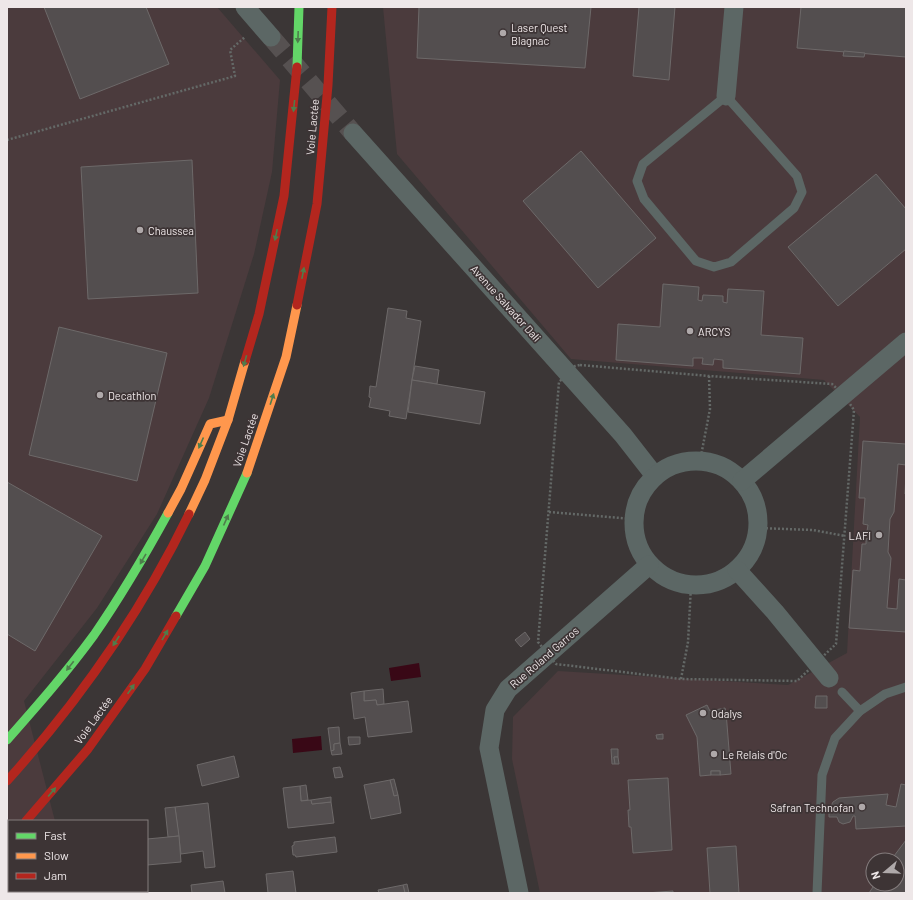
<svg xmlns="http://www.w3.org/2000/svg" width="913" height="900" font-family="Barlow,sans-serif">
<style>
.built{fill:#4b3b3d;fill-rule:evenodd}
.water{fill:#390816}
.building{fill:#534e4f;stroke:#6d6969}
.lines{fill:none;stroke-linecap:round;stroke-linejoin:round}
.street-tunnel{stroke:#565151;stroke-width:19;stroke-dasharray:19 10;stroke-linecap:butt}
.path{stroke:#646967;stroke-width:2.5;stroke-dasharray:2 2;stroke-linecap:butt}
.lane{stroke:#5c6765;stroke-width:9}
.street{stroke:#5c6765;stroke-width:19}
.fast{stroke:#63d668;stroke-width:9}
.slow{stroke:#ff974d;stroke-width:9}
.jam{stroke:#b3261e;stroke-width:9}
.oneway{fill:#4e7d4c}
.poi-dot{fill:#afa9aa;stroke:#3d3435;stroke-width:1.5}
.labels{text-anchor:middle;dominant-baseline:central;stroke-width:3.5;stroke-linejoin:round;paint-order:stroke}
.poi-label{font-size:11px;fill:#eee7e8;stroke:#3d3435;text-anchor:start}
.street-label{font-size:11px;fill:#eee7e8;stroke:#3d3435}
</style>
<rect width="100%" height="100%" fill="#3b3636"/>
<g class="built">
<path d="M 7,7 L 217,7 L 280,80 L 272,172 L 254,254 L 209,398 L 157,514 L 97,608 L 24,701 L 55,821 L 9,821 L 9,891 L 73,891 L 73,893 L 7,893 Z"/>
<path d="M 383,7 L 906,7 L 906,893 L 540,893 L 512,759 L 513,717 L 558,671 L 788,685 L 847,653 L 860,417 L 824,380 L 571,359 L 397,154 ZM 873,860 L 897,860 L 897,884 L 873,884 Z"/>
</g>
<g class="water">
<path d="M 419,663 L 421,677 L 391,681 L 389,668 Z"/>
<path d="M 321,736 L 322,750 L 293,753 L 292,739 Z"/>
</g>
<g class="building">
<path d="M 44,7 L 146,7 L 169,64 L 80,99 Z"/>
<path d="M 419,7 L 591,7 L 585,68 L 417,58 Z"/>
<path d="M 639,7 L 675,7 L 669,80 L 633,76 Z"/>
<path d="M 801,7 L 906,7 L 906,57 L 797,48 Z"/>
<path d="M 844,51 L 865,53 L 864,57 L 843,56 Z"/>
<path d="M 581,151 L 656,238 L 598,288 L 523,201 Z"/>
<path d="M 192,160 L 198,293 L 88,299 L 81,167 Z"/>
<path d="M 876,174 L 906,209 L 906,249 L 838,306 L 788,247 Z"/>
<path d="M 663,284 L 699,287 L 698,300 L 702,301 L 703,295 L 723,296 L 723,302 L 727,303 L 728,289 L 764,291 L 761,335 L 803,338 L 800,374 L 723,368 L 723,360 L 714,359 L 713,365 L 702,364 L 703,358 L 693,358 L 693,366 L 616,360 L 618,324 L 660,327 Z"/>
<path d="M 388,308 L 407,311 L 406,318 L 421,321 L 406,419 L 389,416 L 390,411 L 369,407 L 371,398 L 369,397 L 370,386 L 376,387 Z"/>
<path d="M 59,327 L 167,353 L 137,481 L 29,455 Z"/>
<path d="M 415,366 L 439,370 L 437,384 L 412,380 Z"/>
<path d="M 412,380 L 485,392 L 480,424 L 408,412 Z"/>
<path d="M 863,441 L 906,444 L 906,465 L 898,464 L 894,512 L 890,519 L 888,552 L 891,558 L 887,608 L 897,609 L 899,579 L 906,580 L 906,632 L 849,628 L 853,570 L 860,571 L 862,544 L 866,544 L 866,539 L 869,538 L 869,532 L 867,531 L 868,525 L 863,524 L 865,498 L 859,498 Z"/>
<path d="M 906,473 L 906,495 L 905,494 Z"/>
<path d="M 7,482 L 102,536 L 35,651 L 7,634 Z"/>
<path d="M 525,632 L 530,639 L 521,647 L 515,640 Z"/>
<path d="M 383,689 L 384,704 L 377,705 L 376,700 L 364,701 L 364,691 Z"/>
<path d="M 364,691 L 364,701 L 376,700 L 377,705 L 408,701 L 412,732 L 368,737 L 365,717 L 354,719 L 351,693 Z"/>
<path d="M 816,696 L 827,696 L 827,708 L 815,708 Z"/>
<path d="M 707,705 L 710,711 L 725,708 L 726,712 L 731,774 L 720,775 L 720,771 L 711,771 L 711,775 L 700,776 L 697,737 L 686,715 Z"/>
<path d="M 339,727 L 340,743 L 334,744 L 334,750 L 331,751 L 328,728 Z"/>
<path d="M 663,734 L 663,739 L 657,739 L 656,735 Z"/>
<path d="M 348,737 L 360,737 L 360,744 L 349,745 Z"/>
<path d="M 340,743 L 342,754 L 332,755 L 331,751 L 334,750 L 334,744 Z"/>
<path d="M 611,749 L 618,749 L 618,757 L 614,757 L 615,764 L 612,764 Z"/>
<path d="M 234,756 L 239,777 L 202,786 L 197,765 Z"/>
<path d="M 614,757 L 618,757 L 619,764 L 615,764 Z"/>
<path d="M 340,767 L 343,777 L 335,778 L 333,768 Z"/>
<rect x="711" y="771" width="9" height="4"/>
<path d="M 668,778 L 672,850 L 633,853 L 631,827 L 629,827 L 628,810 L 630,810 L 628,780 Z"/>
<path d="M 394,779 L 398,795 L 394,796 L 390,780 Z"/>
<path d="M 390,780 L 394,796 L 398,795 L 401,813 L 371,819 L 364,785 Z"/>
<path d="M 901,784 L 906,785 L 906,826 L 856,829 L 855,816 L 853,816 L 850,822 L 843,824 L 839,822 L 837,817 L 829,817 L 829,812 L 831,806 L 833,802 L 839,798 L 888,794 L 886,805 L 896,807 Z"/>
<path d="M 306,785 L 308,800 L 301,801 L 300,786 Z"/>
<path d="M 300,786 L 301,801 L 311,800 L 312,804 L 331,802 L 334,823 L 288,828 L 283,788 Z"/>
<path d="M 331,797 L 331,802 L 312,804 L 311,800 Z"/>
<path d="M 208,803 L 215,867 L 205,868 L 203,851 L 181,854 L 175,807 Z"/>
<path d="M 175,807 L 179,836 L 168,837 L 165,808 Z"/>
<path d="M 179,836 L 181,862 L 147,865 L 147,839 Z"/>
<path d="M 335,837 L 337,852 L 296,857 L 295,855 L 293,855 L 292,846 L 294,845 L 294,842 Z"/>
<path d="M 906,840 L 906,893 L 869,893 L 875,884 L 897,884 L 897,860 L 891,860 Z"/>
<path d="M 736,846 L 739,893 L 710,893 L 707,848 Z"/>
<path d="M 293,871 L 296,893 L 268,893 L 266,874 Z"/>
<path d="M 223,881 L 225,893 L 192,893 L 191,885 Z"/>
<path d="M 407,884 L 409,893 L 405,893 L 403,885 Z"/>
<path d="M 403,885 L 405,893 L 379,893 L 378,890 Z"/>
<path d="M 673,891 L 673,893 L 646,893 Z"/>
</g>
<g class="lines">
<path class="street-tunnel" d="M 271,37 L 353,133"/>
<g class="path">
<path d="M 7,140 L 235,76 L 230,50 L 245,37"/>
<path d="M 580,365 L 709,376 L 832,384 L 844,395 L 854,410 L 836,644 L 797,681 L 681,679 L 556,664 L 538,642 L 559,382 L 575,366 Z"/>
<path d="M 700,461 L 710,409 L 709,376"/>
<path d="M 549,512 L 633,519"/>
<path d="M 758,528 L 813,530 L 845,536"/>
<path d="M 681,679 L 688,642 L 691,586"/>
</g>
<g class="lane">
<path d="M 726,96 L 797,176 L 802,192 L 794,208 L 731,262 L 714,267 L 696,261 L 644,199 L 637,181 L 643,164 Z"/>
<path d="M 842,692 L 860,711"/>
<path d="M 817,893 L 822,775 L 835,738 L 860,711 L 885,694 L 906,687"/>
</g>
<g class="street">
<path d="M 245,7 L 271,37"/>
<path d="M 726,96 L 734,7"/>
<path d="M 353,133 L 623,435 L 655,476"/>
<circle cx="696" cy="523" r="62"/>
<path d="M 742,481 L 906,342"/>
<path d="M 737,570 L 775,612 L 829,678"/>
<path d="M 82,891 L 82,893"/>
<path d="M 519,893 L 489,748 L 495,710 L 508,689 L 649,565"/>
</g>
<g class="fast">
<path d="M 297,67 L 299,7"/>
<path d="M 176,616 L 205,566 L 247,473"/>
<path d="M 7,740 C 37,706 67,672 94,635 C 121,596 145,555 168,513"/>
<path d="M 7,840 L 9,838"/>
</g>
<g class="slow">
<path d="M 247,473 L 286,357 L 297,305"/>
<path d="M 168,513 L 181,489 L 210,424 L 228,420"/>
<path d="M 189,514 L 205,480 L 228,420 L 245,361"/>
</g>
<g class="jam">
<path d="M 297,305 L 317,204 L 328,85 L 332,7"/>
<path d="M 245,361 L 259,314 L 284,196 L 297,67"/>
<path d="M 7,781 C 79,701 142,611 189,514"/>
<path d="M 26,821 L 88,749 L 145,669 L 176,616"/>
</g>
</g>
<defs><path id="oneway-solid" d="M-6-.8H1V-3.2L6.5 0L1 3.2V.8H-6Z"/></defs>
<g class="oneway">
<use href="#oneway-solid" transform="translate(298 37) rotate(92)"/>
<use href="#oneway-solid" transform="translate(294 106) rotate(96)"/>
<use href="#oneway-solid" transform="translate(276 235) rotate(102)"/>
<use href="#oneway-solid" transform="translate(303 273) rotate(-79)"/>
<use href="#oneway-solid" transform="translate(245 361) rotate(106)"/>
<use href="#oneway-solid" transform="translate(272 399) rotate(-72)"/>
<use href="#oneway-solid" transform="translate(201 443) rotate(114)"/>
<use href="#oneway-solid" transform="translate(226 520) rotate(-66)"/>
<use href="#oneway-solid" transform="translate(143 559) rotate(120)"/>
<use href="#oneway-solid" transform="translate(165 635) rotate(-60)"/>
<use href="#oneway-solid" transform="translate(116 641) rotate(123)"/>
<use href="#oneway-solid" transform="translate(70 666) rotate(128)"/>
<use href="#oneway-solid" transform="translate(131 689) rotate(-55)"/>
<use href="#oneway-solid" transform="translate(52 792) rotate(-50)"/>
</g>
<g class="poi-dot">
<circle cx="503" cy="33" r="4"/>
<circle cx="140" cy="230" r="4"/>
<circle cx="690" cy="331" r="4"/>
<circle cx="100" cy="395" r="4"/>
<circle cx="879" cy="535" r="4"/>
<circle cx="703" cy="713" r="4"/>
<circle cx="714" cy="754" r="4"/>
<circle cx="862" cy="807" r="4"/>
</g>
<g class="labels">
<g class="poi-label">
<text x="511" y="27">Laser Quest<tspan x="511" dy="13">Blagnac</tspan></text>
<text x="148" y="230">Chaussea</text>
<text x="698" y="331">ARCYS</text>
<text x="108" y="395">Decathlon</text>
<text x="871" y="535" text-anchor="end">LAFI</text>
<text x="711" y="713">Odalys</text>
<text x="722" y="754">Le Relais d'Oc</text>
<text x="854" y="807" text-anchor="end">Safran Technofan</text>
</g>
<g class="street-label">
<text transform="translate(312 127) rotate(-85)">Voie Lactée</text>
<text transform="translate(506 303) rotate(48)">Avenue Salvador Dali</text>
<text transform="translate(245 440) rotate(-71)">Voie Lactée</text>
<text transform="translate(544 657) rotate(-41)">Rue Roland Garros</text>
<text transform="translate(93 720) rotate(-54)">Voie Lactée</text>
</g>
</g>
<rect width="913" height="900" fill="none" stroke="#eee7e8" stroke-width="16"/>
<rect x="8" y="820" width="140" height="72" fill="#3d3435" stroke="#847c7d"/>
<rect x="16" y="833" width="20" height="6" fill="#63d668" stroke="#847c7d"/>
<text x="44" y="840" font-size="12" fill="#eee7e8">Fast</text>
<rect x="16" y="853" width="20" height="6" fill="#ff974d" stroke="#847c7d"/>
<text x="44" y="860" font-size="12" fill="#eee7e8">Slow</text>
<rect x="16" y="873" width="20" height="6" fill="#b3261e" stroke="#847c7d"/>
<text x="44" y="880" font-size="12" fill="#eee7e8">Jam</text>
<g transform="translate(885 872) rotate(251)"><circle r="19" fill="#3d3435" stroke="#847c7d"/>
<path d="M0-3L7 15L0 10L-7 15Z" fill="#afa9aa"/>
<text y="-6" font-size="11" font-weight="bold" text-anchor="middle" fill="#eee7e8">N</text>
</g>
</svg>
